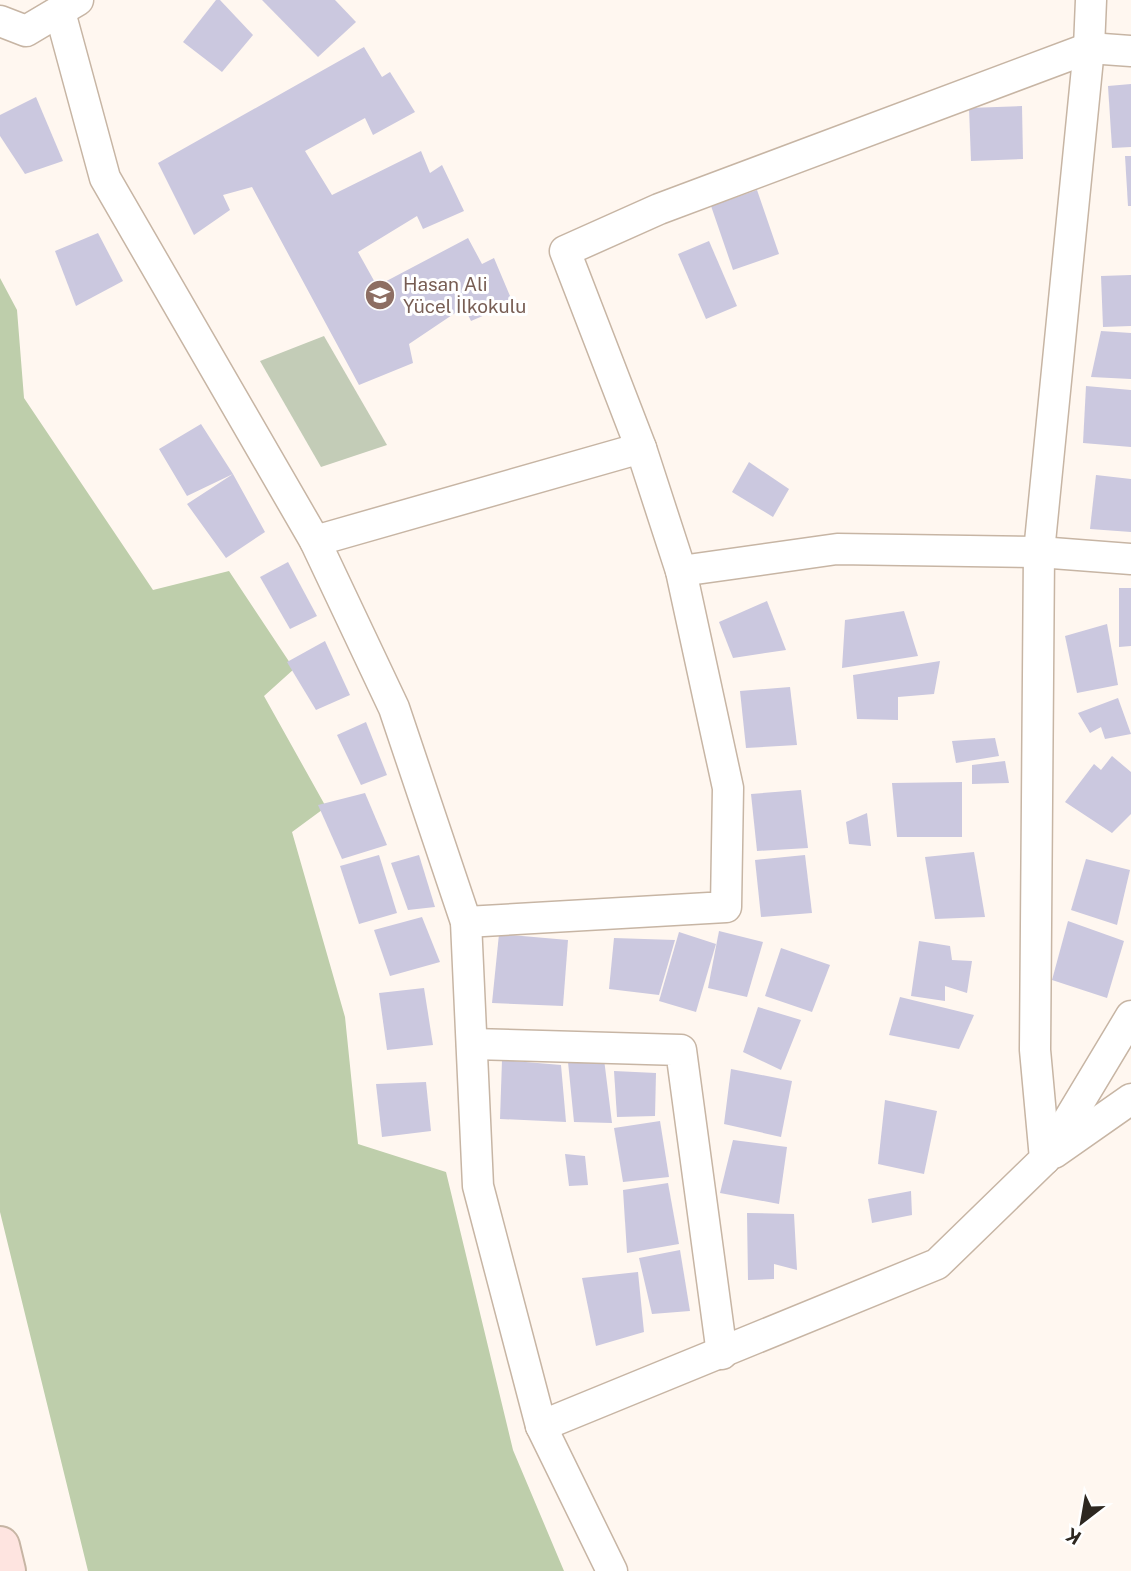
<svg xmlns="http://www.w3.org/2000/svg" width="1131" height="1571" font-family="'Public Sans',sans-serif">
<style>
.green{fill:#c3ccb7}
.forest{fill:#beceab}
.building{fill:#cbc8df}
.lines{fill:none;stroke-linecap:round;stroke-linejoin:round}
.street-casing{stroke:#c7b5a4;stroke-width:33}
.secondary-casing{stroke:#c7b5a4;stroke-width:42}
.street{stroke:#fff;stroke-width:30}
.secondary{stroke:#fee4e0;stroke-width:38}
.labels{text-anchor:middle;dominant-baseline:central;stroke-width:6;stroke-linejoin:round;paint-order:stroke}
.education-label{font-size:19px;fill:#785e54;stroke:#fff;text-anchor:start}
</style>
<rect width="100%" height="100%" fill="#fff7f0"/>
<path class="green" d="M 324,336 L 387,445 L 321,467 L 260,361 Z"/>
<path class="forest" d="M 0,278 L 17,310 L 24,398 L 153,590 L 229,571 L 294,669 L 264,696 L 326,807 L 292,832 L 345,1017 L 358,1144 L 446,1172 L 513,1450 L 564,1571 L 88,1571 L 0,1212 Z"/>
<g class="building">
<path d="M 216,0 L 220,0 L 253,35 L 222,72 L 183,42 Z"/>
<path d="M 262,0 L 335,0 L 356,22 L 318,57 Z"/>
<path d="M 364,47 L 382,77 L 390,72 L 415,112 L 373,135 L 365,118 L 305,151 L 332,195 L 421,151 L 430,173 L 442,165 L 464,211 L 423,229 L 417,216 L 358,252 L 377,286 L 468,238 L 482,264 L 494,258 L 513,303 L 471,321 L 464,307 L 409,344 L 413,363 L 359,385 L 252,187 L 223,195 L 230,210 L 194,235 L 158,163 Z"/>
<path d="M 1131,84 L 1131,147 L 1112,148 L 1108,86 Z"/>
<path d="M 36,97 L 63,161 L 25,174 L 0,136 L 0,115 Z"/>
<path d="M 1022,106 L 1023,159 L 971,161 L 969,108 Z"/>
<path d="M 1125,156 L 1131,156 L 1131,206 L 1128,206 Z"/>
<path d="M 757,190 L 779,254 L 733,270 L 711,206 Z"/>
<path d="M 98,233 L 123,281 L 76,306 L 55,251 Z"/>
<path d="M 709,241 L 737,306 L 706,319 L 678,254 Z"/>
<path d="M 1131,275 L 1131,326 L 1103,327 L 1101,276 Z"/>
<path d="M 1101,331 L 1131,333 L 1131,379 L 1091,377 Z"/>
<path d="M 1086,386 L 1131,390 L 1131,447 L 1083,443 Z"/>
<path d="M 201,424 L 233,474 L 265,532 L 226,558 L 187,504 L 233,474 L 187,496 L 159,449 Z"/>
<path d="M 749,462 L 789,489 L 773,517 L 732,492 Z"/>
<path d="M 1096,475 L 1131,479 L 1131,532 L 1090,529 Z"/>
<path d="M 288,562 L 317,616 L 290,629 L 260,577 Z"/>
<path d="M 1119,588 L 1131,588 L 1131,646 L 1119,647 Z"/>
<path d="M 767,601 L 786,650 L 733,658 L 719,622 Z"/>
<path d="M 904,611 L 918,656 L 842,668 L 845,620 Z"/>
<path d="M 1107,624 L 1118,685 L 1077,693 L 1065,636 Z"/>
<path d="M 325,641 L 350,695 L 316,710 L 287,662 Z"/>
<path d="M 940,661 L 934,694 L 898,697 L 898,720 L 857,719 L 853,675 Z"/>
<path d="M 790,687 L 797,745 L 746,748 L 740,691 Z"/>
<path d="M 1118,698 L 1131,734 L 1105,739 L 1101,727 L 1090,733 L 1078,713 Z"/>
<path d="M 366,722 L 387,775 L 361,785 L 337,735 Z"/>
<path d="M 995,738 L 999,756 L 956,763 L 952,741 Z"/>
<path d="M 1112,756 L 1131,772 L 1131,814 L 1112,833 L 1065,802 L 1094,764 L 1101,770 Z"/>
<path d="M 1005,761 L 1009,783 L 972,784 L 972,765 Z"/>
<path d="M 962,782 L 962,837 L 897,837 L 892,783 Z"/>
<path d="M 801,790 L 808,848 L 757,851 L 751,794 Z"/>
<path d="M 365,793 L 387,845 L 342,859 L 318,805 Z"/>
<path d="M 867,813 L 871,846 L 849,844 L 846,822 Z"/>
<path d="M 974,852 L 985,917 L 935,919 L 925,857 Z"/>
<path d="M 379,855 L 397,913 L 359,924 L 340,866 Z"/>
<path d="M 419,855 L 435,907 L 408,910 L 391,863 Z"/>
<path d="M 805,855 L 812,913 L 761,917 L 755,860 Z"/>
<path d="M 1086,859 L 1130,870 L 1117,925 L 1071,910 Z"/>
<path d="M 422,917 L 440,962 L 390,976 L 374,930 Z"/>
<path d="M 1068,921 L 1124,941 L 1107,998 L 1052,980 Z"/>
<path d="M 719,931 L 763,942 L 747,997 L 708,988 Z"/>
<path d="M 679,932 L 716,944 L 696,1012 L 659,1001 Z"/>
<path d="M 499,934 L 568,940 L 563,1006 L 492,1003 Z"/>
<path d="M 614,938 L 675,940 L 659,995 L 609,989 Z"/>
<path d="M 919,941 L 950,946 L 952,960 L 972,961 L 967,993 L 945,986 L 945,1001 L 911,996 Z"/>
<path d="M 781,948 L 830,965 L 812,1012 L 765,996 Z"/>
<path d="M 424,988 L 433,1045 L 387,1050 L 379,993 Z"/>
<path d="M 900,997 L 974,1015 L 959,1049 L 889,1035 Z"/>
<path d="M 758,1007 L 801,1020 L 781,1070 L 743,1052 Z"/>
<path d="M 604,1059 L 612,1123 L 574,1122 L 568,1062 Z"/>
<path d="M 502,1060 L 561,1065 L 566,1122 L 500,1119 Z"/>
<path d="M 731,1069 L 792,1081 L 781,1137 L 724,1124 Z"/>
<path d="M 614,1071 L 656,1073 L 655,1116 L 617,1117 Z"/>
<path d="M 426,1082 L 431,1131 L 382,1137 L 376,1084 Z"/>
<path d="M 885,1100 L 937,1111 L 924,1174 L 878,1164 Z"/>
<path d="M 660,1121 L 669,1177 L 623,1182 L 614,1128 Z"/>
<path d="M 733,1140 L 787,1147 L 779,1204 L 720,1193 Z"/>
<path d="M 565,1154 L 585,1156 L 588,1185 L 569,1186 Z"/>
<path d="M 668,1183 L 679,1244 L 627,1253 L 623,1190 Z"/>
<path d="M 911,1191 L 912,1215 L 872,1223 L 868,1199 Z"/>
<path d="M 747,1213 L 794,1214 L 797,1270 L 774,1264 L 774,1279 L 748,1280 Z"/>
<path d="M 680,1250 L 690,1311 L 652,1314 L 639,1258 Z"/>
<path d="M 638,1272 L 644,1332 L 596,1346 L 582,1278 Z"/>
</g>
<g class="lines">
<g class="street-casing">
<g id="street">
<path d="M 60,12 L 105,178 L 315,541 L 394,708 L 466,922 L 478,1186 L 541,1426 L 612,1571"/>
<path d="M 0,21 L 26,31 L 78,0"/>
<path d="M 315,541 L 641,448"/>
<path d="M 681,571 L 837,549 L 1039,552 L 1131,559"/>
<path d="M 466,922 L 726,907 L 728,788 L 681,571 L 641,448 L 565,251 L 659,209 L 1089,48 L 1131,51"/>
<path d="M 472,1044 L 681,1050 L 722,1354"/>
<path d="M 1054,1153 L 1131,1099"/>
<path d="M 1045,1159 L 1131,1016"/>
<path d="M 541,1426 L 937,1264 L 1045,1159 L 1035,1050 L 1039,552 L 1089,48 L 1091,0"/>
</g>
</g>
<g class="secondary-casing">
<path id="secondary" d="M 0,1546 L 6,1571"/>
</g>
<use href="#street" class="street"/>
<use href="#secondary" class="secondary"/>
</g>
<defs>
<g id="school-disc" transform="scale(1.575)"><circle r="9.5" fill="#8d6e63" stroke="#fff"/><path d="M0-5L7-2L0 1L-7-2ZM-4 1L0 2.5L4 1V4Q0 6-4 4Z" fill="#fff"/></g>
</defs>
<g fill-rule="evenodd">
<use href="#school-disc" x="380" y="295"/>
</g>
<g class="labels">
<g class="education-label">
<text x="403" y="284">Hasan Ali<tspan x="403" dy="22">Yücel İlkokulu</tspan></text>
</g>
</g>
<g transform="translate(1082 1522) rotate(211)" stroke="#ffffff" stroke-width="5" paint-order="stroke">
<path d="M0-5L12 26L0 18L-12 26Z" fill="#2d2720"/>
<text y="-10" font-size="19" font-weight="bold" text-anchor="middle" fill="#2d2720">K</text>
</g>
</svg>
